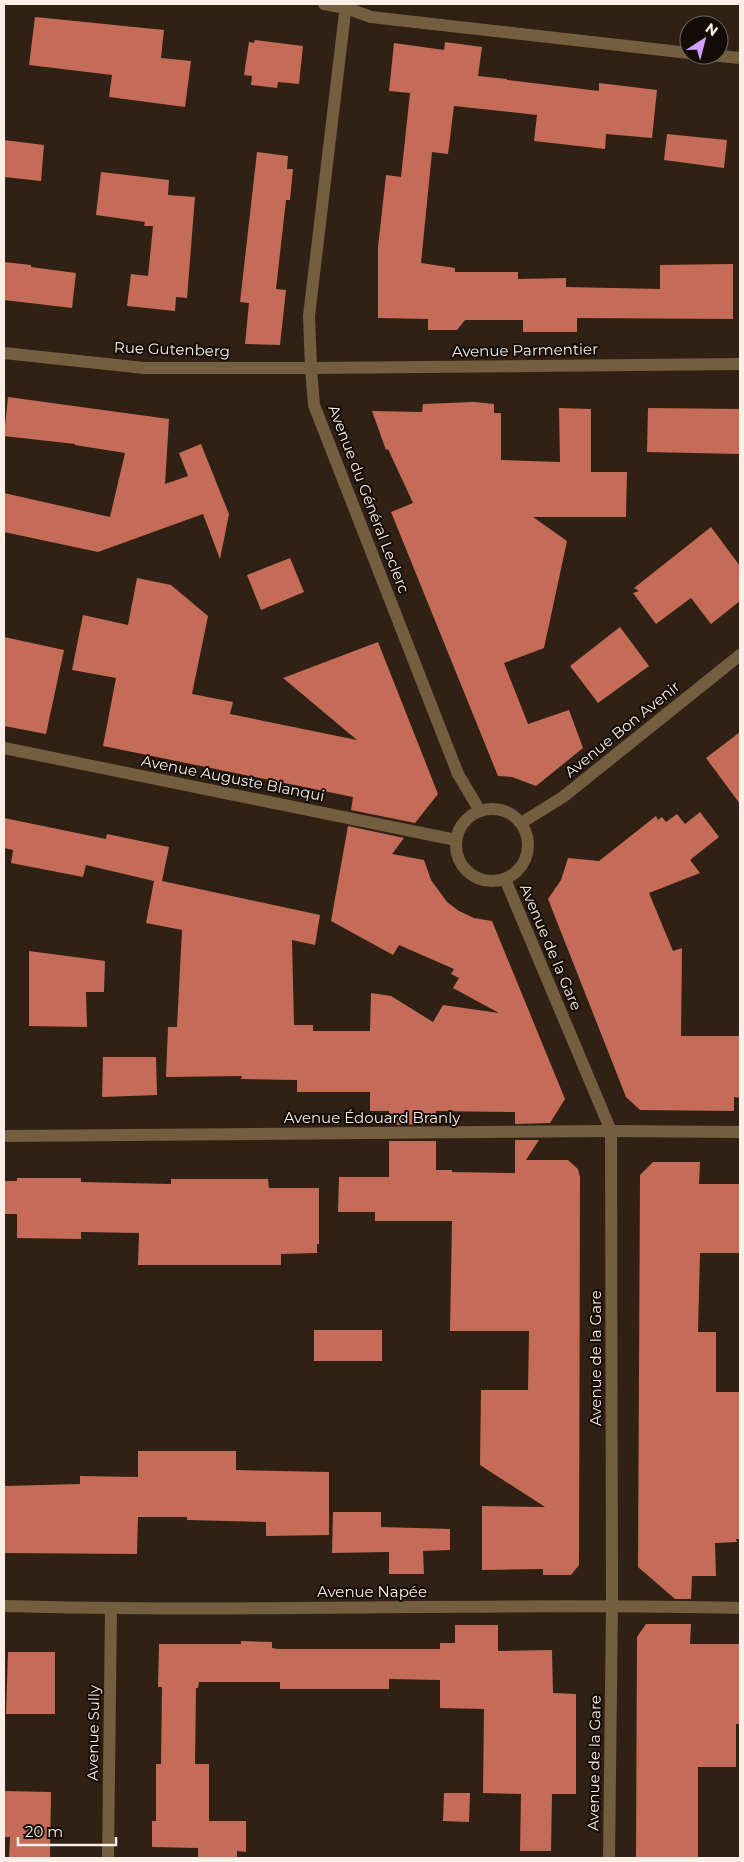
<svg xmlns="http://www.w3.org/2000/svg" width="744" height="1862" font-family="Montserrat,sans-serif">
<style>
.building{fill:#c46c58}
.lines{fill:none;stroke-linecap:round;stroke-linejoin:round}
.minor{stroke:#735e40;stroke-width:12}
.tertiary{stroke:#735e40;stroke-width:12}
.labels{text-anchor:middle;dominant-baseline:central;stroke-width:4;stroke-linejoin:round;paint-order:stroke}
.street-label{font-size:15px;fill:#faeee6;stroke:#130c07}
</style>
<rect width="100%" height="100%" fill="#312014"/>
<g class="building">
<path d="M 35,17 L 164,30 L 161,58 L 191,61 L 185,107 L 109,97 L 112,75 L 29,65 Z"/>
<path d="M 255,40 L 303,46 L 299,84 L 278,82 L 277,88 L 251,85 L 252,76 L 244,75 L 249,42 L 254,43 Z"/>
<path d="M 445,42 L 482,47 L 478,76 L 507,79 L 507,80 L 599,91 L 599,83 L 657,90 L 652,138 L 606,134 L 605,149 L 534,141 L 537,115 L 454,106 L 448,154 L 432,152 L 421,263 L 455,268 L 455,272 L 518,272 L 518,279 L 566,278 L 566,287 L 660,289 L 660,265 L 733,264 L 733,319 L 577,318 L 577,332 L 523,332 L 523,320 L 465,320 L 457,330 L 428,330 L 428,319 L 378,318 L 378,247 L 386,175 L 401,177 L 410,93 L 389,91 L 394,43 L 444,50 Z"/>
<path d="M 667,134 L 727,140 L 724,168 L 664,160 Z"/>
<path d="M 4,140 L 44,145 L 41,181 L 4,177 Z"/>
<path d="M 257,152 L 288,156 L 287,169 L 293,169 L 290,200 L 286,200 L 276,289 L 286,290 L 280,345 L 245,344 L 249,303 L 240,302 Z"/>
<path d="M 101,172 L 169,180 L 168,195 L 195,197 L 187,298 L 176,297 L 175,311 L 127,306 L 131,274 L 148,276 L 153,226 L 144,226 L 145,222 L 96,215 Z"/>
<path d="M 4,262 L 31,265 L 31,267 L 76,273 L 72,308 L 4,300 Z"/>
<path d="M 8,397 L 169,419 L 165,484 L 188,476 L 179,453 L 201,444 L 229,514 L 220,559 L 203,514 L 98,552 L 4,532 L 4,493 L 110,517 L 125,453 L 75,445 L 75,444 L 4,436 Z"/>
<path d="M 474,402 L 494,404 L 494,413 L 501,413 L 501,460 L 560,462 L 559,408 L 591,409 L 591,472 L 627,472 L 626,517 L 533,517 L 567,541 L 544,648 L 504,663 L 528,724 L 569,710 L 583,748 L 536,786 L 512,777 L 498,776 L 391,512 L 413,503 L 388,449 L 386,450 L 372,411 L 422,412 L 423,404 Z"/>
<path d="M 648,408 L 740,409 L 740,454 L 647,452 Z"/>
<path d="M 711,527 L 740,566 L 740,601 L 711,624 L 691,598 L 656,624 L 633,593 L 639,591 L 634,588 Z"/>
<path d="M 290,558 L 304,592 L 261,610 L 247,575 Z"/>
<path d="M 137,578 L 171,585 L 208,616 L 192,694 L 233,702 L 230,714 L 357,740 L 283,678 L 378,642 L 438,794 L 415,823 L 351,810 L 353,797 L 103,746 L 116,678 L 72,670 L 83,615 L 128,625 Z"/>
<path d="M 620,627 L 649,666 L 598,703 L 570,666 Z"/>
<path d="M 4,637 L 64,650 L 46,734 L 4,726 Z"/>
<path d="M 740,732 L 740,804 L 706,758 Z"/>
<path d="M 700,812 L 719,837 L 690,860 L 700,873 L 649,893 L 673,951 L 682,948 L 681,1036 L 740,1036 L 740,1098 L 734,1097 L 734,1111 L 640,1110 L 626,1097 L 548,899 L 561,880 L 568,858 L 599,861 L 656,816 L 658,820 L 662,817 L 666,822 L 677,814 L 685,824 Z"/>
<path d="M 4,818 L 106,839 L 107,834 L 169,847 L 162,881 L 320,915 L 315,945 L 292,940 L 294,1025 L 313,1025 L 313,1031 L 370,1031 L 371,993 L 391,996 L 433,1022 L 443,1005 L 499,1013 L 453,988 L 459,978 L 451,974 L 454,969 L 399,945 L 393,955 L 331,921 L 348,826 L 404,838 L 392,854 L 424,860 L 431,880 L 447,902 L 459,911 L 474,918 L 492,921 L 565,1099 L 550,1123 L 515,1124 L 515,1112 L 436,1111 L 436,1124 L 389,1125 L 389,1111 L 370,1111 L 370,1092 L 297,1092 L 297,1080 L 241,1079 L 242,1076 L 166,1077 L 168,1027 L 177,1027 L 182,930 L 146,923 L 154,881 L 86,865 L 83,877 L 11,863 L 13,850 L 4,848 Z"/>
<path d="M 29,951 L 105,961 L 104,992 L 86,992 L 87,1027 L 29,1026 Z"/>
<path d="M 103,1057 L 156,1057 L 157,1095 L 102,1097 Z"/>
<path d="M 515,1140 L 539,1140 L 526,1160 L 568,1160 L 578,1169 L 580,1177 L 579,1565 L 571,1575 L 543,1575 L 543,1569 L 482,1570 L 482,1506 L 545,1507 L 480,1465 L 481,1390 L 528,1390 L 529,1331 L 450,1331 L 452,1221 L 375,1221 L 375,1212 L 338,1212 L 339,1177 L 389,1177 L 389,1141 L 436,1141 L 436,1170 L 452,1170 L 452,1172 L 515,1173 Z"/>
<path d="M 653,1162 L 700,1162 L 699,1184 L 740,1184 L 740,1253 L 700,1253 L 698,1332 L 716,1332 L 716,1392 L 740,1392 L 740,1539 L 736,1539 L 737,1542 L 715,1543 L 716,1576 L 692,1576 L 691,1599 L 675,1599 L 638,1567 L 640,1175 Z"/>
<path d="M 17,1178 L 81,1178 L 81,1182 L 171,1184 L 171,1179 L 268,1179 L 269,1188 L 319,1188 L 319,1244 L 317,1244 L 317,1253 L 281,1254 L 281,1265 L 138,1265 L 139,1233 L 81,1232 L 81,1239 L 17,1238 L 17,1214 L 4,1214 L 4,1181 L 17,1181 Z"/>
<rect x="314" y="1330" width="68" height="31"/>
<path d="M 138,1451 L 236,1451 L 236,1470 L 329,1472 L 329,1535 L 266,1536 L 266,1522 L 187,1520 L 187,1517 L 138,1517 L 137,1554 L 4,1553 L 4,1486 L 80,1484 L 80,1476 L 138,1477 Z"/>
<path d="M 333,1512 L 381,1512 L 381,1527 L 450,1529 L 450,1550 L 423,1551 L 424,1574 L 389,1574 L 389,1552 L 332,1553 Z"/>
<path d="M 646,1624 L 691,1624 L 690,1644 L 740,1644 L 740,1724 L 736,1724 L 736,1767 L 698,1767 L 698,1858 L 636,1858 L 637,1637 Z"/>
<path d="M 455,1625 L 498,1625 L 498,1651 L 552,1650 L 553,1693 L 576,1694 L 576,1794 L 552,1794 L 551,1851 L 520,1851 L 521,1794 L 483,1793 L 484,1709 L 440,1708 L 440,1680 L 389,1679 L 389,1689 L 280,1689 L 280,1682 L 199,1682 L 198,1688 L 196,1688 L 195,1764 L 209,1764 L 209,1821 L 246,1821 L 246,1852 L 237,1851 L 237,1858 L 198,1858 L 198,1848 L 152,1847 L 152,1821 L 156,1821 L 156,1764 L 161,1764 L 162,1687 L 158,1687 L 159,1644 L 241,1644 L 241,1641 L 272,1642 L 272,1648 L 278,1649 L 440,1649 L 440,1643 L 455,1643 Z"/>
<path d="M 8,1652 L 55,1652 L 55,1714 L 6,1714 Z"/>
<path d="M 4,1791 L 51,1792 L 50,1858 L 9,1858 L 10,1837 L 4,1837 Z"/>
<path d="M 444,1793 L 470,1793 L 469,1822 L 443,1821 Z"/>
</g>
<g class="lines">
<g class="minor">
<path d="M 324,4 L 346,8 L 371,17 L 689,53"/>
<path d="M 346,4 L 309,316 L 311,368 L 314,405 L 458,774 L 480,811"/>
<path d="M 710,55 L 740,58"/>
<path d="M 4,353 L 144,368 L 311,368 L 740,364"/>
<path d="M 521,823 L 563,797 L 740,655"/>
<path d="M 4,1136 L 611,1131 L 740,1132"/>
<path d="M 4,1606 C 249,1613 495,1602 740,1608"/>
<path d="M 108,1858 L 111,1609"/>
</g>
<g class="tertiary">
<path d="M 4,748 L 456,840"/>
<circle cx="492" cy="845" r="36"/>
<path d="M 505,879 L 611,1131 L 612,1605 L 609,1858"/>
</g>
</g>
<g class="labels">
<g class="street-label">
<text transform="translate(172 349) rotate(2)">Rue Gutenberg</text>
<text transform="translate(525 350) rotate(-1)">Avenue Parmentier</text>
<text transform="translate(369 499) rotate(69)">Avenue du Général Leclerc</text>
<text transform="translate(622 729) rotate(-39)">Avenue Bon Avenir</text>
<text transform="translate(233 778) rotate(11)">Avenue Auguste Blanqui</text>
<text transform="translate(551 947) rotate(67)">Avenue de la Gare</text>
<text x="372" y="1117">Avenue Édouard Branly</text>
<text transform="translate(595 1358) rotate(-90)">Avenue de la Gare</text>
<text x="372" y="1591">Avenue Napée</text>
<text transform="translate(93 1733) rotate(-89)">Avenue Sully</text>
<text transform="translate(594 1763) rotate(-89)">Avenue de la Gare</text>
</g>
</g>
<rect width="744" height="1862" fill="none" stroke="#faeee6" stroke-width="10"/>
<g transform="translate(704 40) rotate(36)"><circle r="24" fill="#130c07" stroke="#6f6660"/>
<path d="M0-4L9 19L0 12L-9 19Z" fill="#d29dfd"/>
<text y="-8" font-size="14" font-weight="bold" text-anchor="middle" fill="#faeee6">N</text>
</g>
<path d="M18 1837v8h98v-8" fill="none" stroke="#faeee6" stroke-width="2.5"/>
<text x="25" y="1837" font-size="15" fill="#faeee6" stroke="#130c07" stroke-width="4" paint-order="stroke">20 m</text>
</svg>
